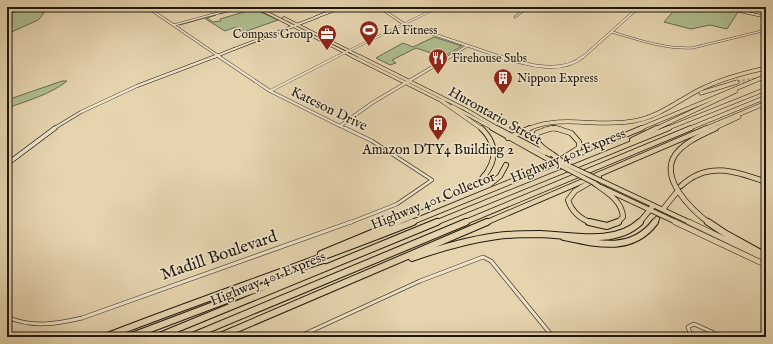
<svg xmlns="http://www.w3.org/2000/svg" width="773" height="344" font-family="'IM FELL English',serif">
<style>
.green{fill:#afbe8f;stroke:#666a4e}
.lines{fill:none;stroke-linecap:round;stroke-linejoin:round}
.motorway-tunnel{stroke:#bdae8e;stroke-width:3.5;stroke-dasharray:3.5 1.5;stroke-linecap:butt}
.minor-far3-casing{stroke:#504635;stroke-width:2.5}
.minor-far2-casing{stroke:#504635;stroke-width:3}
.minor-far1-casing{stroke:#504635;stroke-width:4}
.minor-casing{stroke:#504635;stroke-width:4.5}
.tertiary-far1-casing{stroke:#504635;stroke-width:3}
.tertiary-casing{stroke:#504635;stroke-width:3.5}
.secondary-far2-casing{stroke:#1e170d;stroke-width:3}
.secondary-far1-casing{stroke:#1e170d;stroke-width:3.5}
.secondary-casing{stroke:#1e170d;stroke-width:5}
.primary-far3-casing{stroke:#1e170d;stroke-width:3.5}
.primary-far2-casing{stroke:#1e170d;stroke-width:4}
.primary-far1-casing{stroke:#1e170d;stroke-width:5.5}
.primary-casing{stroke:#1e170d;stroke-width:6}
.motorway-far2-casing{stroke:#1e170d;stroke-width:4.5}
.motorway-far1-casing{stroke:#1e170d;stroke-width:6}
.motorway-casing{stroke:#1e170d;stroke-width:8}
.minor-far3{stroke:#eee3ca;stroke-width:1.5}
.minor-far2{stroke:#eee3ca;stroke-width:2}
.minor-far1{stroke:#eee3ca;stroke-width:2.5}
.minor{stroke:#eee3ca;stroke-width:3}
.tertiary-far1{stroke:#eee3ca;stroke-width:2}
.tertiary{stroke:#eee3ca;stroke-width:2.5}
.secondary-far2{stroke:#eee3ca;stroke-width:2}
.secondary-far1{stroke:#eee3ca;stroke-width:2.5}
.secondary{stroke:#eee3ca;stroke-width:3.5}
.primary-far3{stroke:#e5d4ae;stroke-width:2.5}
.primary-far2{stroke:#e5d4ae;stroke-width:3}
.primary-far1{stroke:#e5d4ae;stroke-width:4}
.primary{stroke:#e5d4ae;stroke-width:5}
.motorway-far2{stroke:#e5d4ae;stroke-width:3.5}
.motorway-far1{stroke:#e5d4ae;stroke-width:4.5}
.motorway{stroke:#e5d4ae;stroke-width:6}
.primary-bridge-casing{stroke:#1e170d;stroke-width:5.5;stroke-linecap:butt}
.motorway-bridge-casing{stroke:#1e170d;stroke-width:6;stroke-linecap:butt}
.primary-bridge{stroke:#e5d4ae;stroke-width:4}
.motorway-bridge{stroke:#e5d4ae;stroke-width:4.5}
.labels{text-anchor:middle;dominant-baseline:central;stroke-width:3;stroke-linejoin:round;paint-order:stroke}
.far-poi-label{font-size:12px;fill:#1e170d;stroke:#eee3ca;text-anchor:start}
.street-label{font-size:14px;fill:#1e170d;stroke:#eee3ca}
.poi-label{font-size:14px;fill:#1e170d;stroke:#eee3ca}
.near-street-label{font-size:17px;fill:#1e170d;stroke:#eee3ca}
</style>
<rect width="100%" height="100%" fill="#e5d4ae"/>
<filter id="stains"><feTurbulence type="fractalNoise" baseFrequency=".005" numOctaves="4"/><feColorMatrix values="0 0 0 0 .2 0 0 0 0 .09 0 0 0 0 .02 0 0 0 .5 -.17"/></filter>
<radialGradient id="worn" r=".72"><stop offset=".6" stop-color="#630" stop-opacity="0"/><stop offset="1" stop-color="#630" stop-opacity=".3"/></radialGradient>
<g class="green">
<path d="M 38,7 L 36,9 L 44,13 L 38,20 L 7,34 L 7,14 Z"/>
<path d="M 243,7 L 250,7 L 278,20 L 244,32 L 236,27 L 225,31 L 204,18 L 179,25 L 215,15 L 216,15 L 207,18 L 213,22 L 221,21 L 220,19 L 244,12 L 237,9 L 219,14 Z"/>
<path d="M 677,7 L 716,7 L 738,12 L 727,29 L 710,25 L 691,29 L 664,22 Z"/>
<path d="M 434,37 L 462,46 L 443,57 L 416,48 L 392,60 L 396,63 L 390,65 L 376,58 L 403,43 L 413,47 Z"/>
<path d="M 62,81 L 67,81 C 51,94 27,101 7,108 L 7,100 Z"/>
</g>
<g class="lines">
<path class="motorway-tunnel" d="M 737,82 L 760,78"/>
<g class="minor-far3-casing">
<g id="minor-far3">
<path d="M 515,17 L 528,7"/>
<path d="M 174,25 L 240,7"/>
<path d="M 612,32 C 639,40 664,49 692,48 L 766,30"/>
<path d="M 336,57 L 439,7"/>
</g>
</g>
<g class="minor-far2-casing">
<g id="minor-far2">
<path d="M 270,91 L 338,56"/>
<path d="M 340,126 L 347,129"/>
</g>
</g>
<g class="minor-far1-casing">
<path id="minor-far1" d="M 345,128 L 372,141 L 432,180 L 397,204 L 349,223"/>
</g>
<g class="minor-casing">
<g id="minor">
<path d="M 7,317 C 32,328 56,324 82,318 L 351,222"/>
<path d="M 298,337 L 420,281 L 483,257 L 491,261 L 553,337"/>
<path d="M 694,337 L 690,333 L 688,327 L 694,324 L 723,337"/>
</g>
</g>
<g class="tertiary-far1-casing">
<g id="tertiary-far1">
<path d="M 147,7 L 220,57"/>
<path d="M 379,7 L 404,24 L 501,57"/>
<path d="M 449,57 L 467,46"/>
<path d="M 583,57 L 639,7"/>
</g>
</g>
<g class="tertiary-casing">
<g id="tertiary">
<path d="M 218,56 L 270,91 L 340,126 L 372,103 L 451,56"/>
<path d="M 498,56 C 524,64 561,76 584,56"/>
</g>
</g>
<g class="secondary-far2-casing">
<g id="secondary-far2">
<path d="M 721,7 L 766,17"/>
<path d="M 316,17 L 343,7"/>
<path d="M 234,49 L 317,17"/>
<path d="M 214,57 L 234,49"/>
</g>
</g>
<g class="secondary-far1-casing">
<path id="secondary-far1" d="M 53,129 L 81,112 L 137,86 L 216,56"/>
</g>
<g class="secondary-casing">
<path id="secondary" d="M 7,164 L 55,128"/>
</g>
<g class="primary-far3-casing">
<g id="primary-far3">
<path d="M 256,7 L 354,57"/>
<path d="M 284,18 L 361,57"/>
</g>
</g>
<g class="primary-far2-casing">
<g id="primary-far2">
<path d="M 352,56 L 444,102"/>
<path d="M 359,56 L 465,109 L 499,129"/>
<path d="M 452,106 L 494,129"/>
</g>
</g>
<g class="primary-far1-casing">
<g id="primary-far1">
<path d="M 492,128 L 544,157"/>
<path d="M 497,128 L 549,155"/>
<path d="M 608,184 L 691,223"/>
<path d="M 601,187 L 678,223"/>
</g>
</g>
<g class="primary-casing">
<g id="primary">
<path d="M 675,222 L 766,265"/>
<path d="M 689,222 L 764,258"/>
</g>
</g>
<g class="motorway-far2-casing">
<g id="motorway-far2">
<path d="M 701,93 L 737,82"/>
<path d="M 442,101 L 482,129"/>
<path d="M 528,129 C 562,114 598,128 634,121 C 658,117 678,101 699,90 C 720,79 743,73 766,68"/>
<path d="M 545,129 L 561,129"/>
<path d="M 639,129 L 766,76"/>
<path d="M 655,129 L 736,91"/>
<path d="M 666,129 L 766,89"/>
<path d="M 688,129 L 766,97"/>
<path d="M 704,129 L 766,103"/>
<path d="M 713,129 L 739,117"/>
</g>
</g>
<g class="motorway-far1-casing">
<g id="motorway-far1">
<path d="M 555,128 L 571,133 L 579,142 L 579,148 L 560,160"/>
<path d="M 508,138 L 530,128"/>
<path d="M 632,140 L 657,128"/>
<path d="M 552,154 C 544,149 535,144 537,133 L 552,128"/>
<path d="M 594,183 C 606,192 622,200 623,217 L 617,223"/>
<path d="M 681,186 C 707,161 736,171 766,182"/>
<path d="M 464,193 C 488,178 507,153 481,128"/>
<path d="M 664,208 L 676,193"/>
<path d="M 396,223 L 489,185 L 500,176 L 506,165"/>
<path d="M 410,223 L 642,128"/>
<path d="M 435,223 L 669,128"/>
<path d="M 463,223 L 691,128"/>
<path d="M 485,223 L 707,128"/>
<path d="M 592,223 C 580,219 572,212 568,200 L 575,191 L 599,177"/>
<path d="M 639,223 L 653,206"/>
<path d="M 654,223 L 657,219"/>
<path d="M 709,223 C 692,210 659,179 675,155 C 684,142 702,135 716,128"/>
</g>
</g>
<g class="motorway-casing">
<g id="motorway">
<path d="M 589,222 L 607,226 L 618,222"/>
<path d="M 708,222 L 726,234 L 766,256"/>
<path d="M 564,237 C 597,244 632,253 655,222"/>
<path d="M 321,254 L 398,222"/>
<path d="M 412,258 C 440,248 468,240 497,236 C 511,234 526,234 540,234 C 571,235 615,246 640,222"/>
<path d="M 105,337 C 207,297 311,263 413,222"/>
<path d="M 129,337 L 248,292 L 324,267"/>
<path d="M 157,337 L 437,222"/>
<path d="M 190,337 L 466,222"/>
<path d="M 218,337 L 487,222"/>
</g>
</g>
<use href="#minor-far3" class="minor-far3"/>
<use href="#minor-far2" class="minor-far2"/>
<use href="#minor-far1" class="minor-far1"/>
<use href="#minor" class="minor"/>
<use href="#tertiary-far1" class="tertiary-far1"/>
<use href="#tertiary" class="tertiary"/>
<use href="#secondary-far2" class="secondary-far2"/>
<use href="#secondary-far1" class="secondary-far1"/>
<use href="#secondary" class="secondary"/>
<use href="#primary-far3" class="primary-far3"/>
<use href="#primary-far2" class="primary-far2"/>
<use href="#primary-far1" class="primary-far1"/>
<use href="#primary" class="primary"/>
<use href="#motorway-far2" class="motorway-far2"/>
<use href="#motorway-far1" class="motorway-far1"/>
<use href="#motorway" class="motorway"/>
<g class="primary-bridge-casing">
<g id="primary-bridge">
<path d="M 544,157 L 594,183"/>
<path d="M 561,162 L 608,184"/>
</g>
</g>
<g class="motorway-bridge-casing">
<path id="motorway-bridge" d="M 552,154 L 564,163"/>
</g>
<use href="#primary-bridge" class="primary-bridge"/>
<use href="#motorway-bridge" class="motorway-bridge"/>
</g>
<defs>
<g id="stadium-pin" transform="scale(1)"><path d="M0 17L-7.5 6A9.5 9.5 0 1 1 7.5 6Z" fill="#8f2418" stroke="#eee3ca"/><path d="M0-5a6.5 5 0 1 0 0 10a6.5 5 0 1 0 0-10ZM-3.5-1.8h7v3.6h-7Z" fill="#fff"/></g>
<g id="office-pin" transform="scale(1)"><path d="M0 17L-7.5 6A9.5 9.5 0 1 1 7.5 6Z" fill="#8f2418" stroke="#eee3ca"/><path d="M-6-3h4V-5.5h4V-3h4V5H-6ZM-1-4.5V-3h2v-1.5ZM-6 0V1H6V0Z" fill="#fff"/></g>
<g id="restaurant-pin" transform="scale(1)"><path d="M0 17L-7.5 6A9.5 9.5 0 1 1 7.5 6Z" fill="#8f2418" stroke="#eee3ca"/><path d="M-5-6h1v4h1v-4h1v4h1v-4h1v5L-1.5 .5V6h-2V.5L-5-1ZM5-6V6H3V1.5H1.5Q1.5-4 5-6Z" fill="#fff"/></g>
<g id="building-pin" transform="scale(1)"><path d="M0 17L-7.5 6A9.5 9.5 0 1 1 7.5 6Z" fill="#8f2418" stroke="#eee3ca"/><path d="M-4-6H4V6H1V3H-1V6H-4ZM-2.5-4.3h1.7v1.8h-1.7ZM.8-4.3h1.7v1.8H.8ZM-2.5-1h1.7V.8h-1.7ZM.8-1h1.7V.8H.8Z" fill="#fff"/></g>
</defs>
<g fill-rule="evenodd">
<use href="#stadium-pin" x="369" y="30"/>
<use href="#office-pin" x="327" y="34"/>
<use href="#restaurant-pin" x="438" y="58"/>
<use href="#building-pin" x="503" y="78"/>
<use href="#building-pin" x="438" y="124"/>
</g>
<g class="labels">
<g class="far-poi-label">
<text x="383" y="30">LA Fitness</text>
<text x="313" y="34" text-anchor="end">Compass Group</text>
<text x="452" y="58">Firehouse Subs</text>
<text x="517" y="78">Nippon Express</text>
</g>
<g class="street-label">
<text transform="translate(329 109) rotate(26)">Kateson Drive</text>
<text transform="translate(495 116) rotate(29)">Hurontario Street</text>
<text transform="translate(568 156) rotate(-22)">Highway 401 Express</text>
<text transform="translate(433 201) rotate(-22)">Highway 401 Collector</text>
<text transform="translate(268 279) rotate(-22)">Highway 401 Express</text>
</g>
<g class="poi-label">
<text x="438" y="150">Amazon DTY4 Building 2</text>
</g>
<g class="near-street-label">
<text transform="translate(219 256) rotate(-19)">Madill Boulevard</text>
</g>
</g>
<rect width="773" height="344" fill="none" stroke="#e5d4ae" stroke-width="24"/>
<rect x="8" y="8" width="757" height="328" fill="none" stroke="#1e170d" stroke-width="2"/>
<rect x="12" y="12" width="749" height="320" fill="none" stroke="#1e170d"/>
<rect width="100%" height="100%" filter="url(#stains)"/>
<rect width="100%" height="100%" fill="url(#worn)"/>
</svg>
